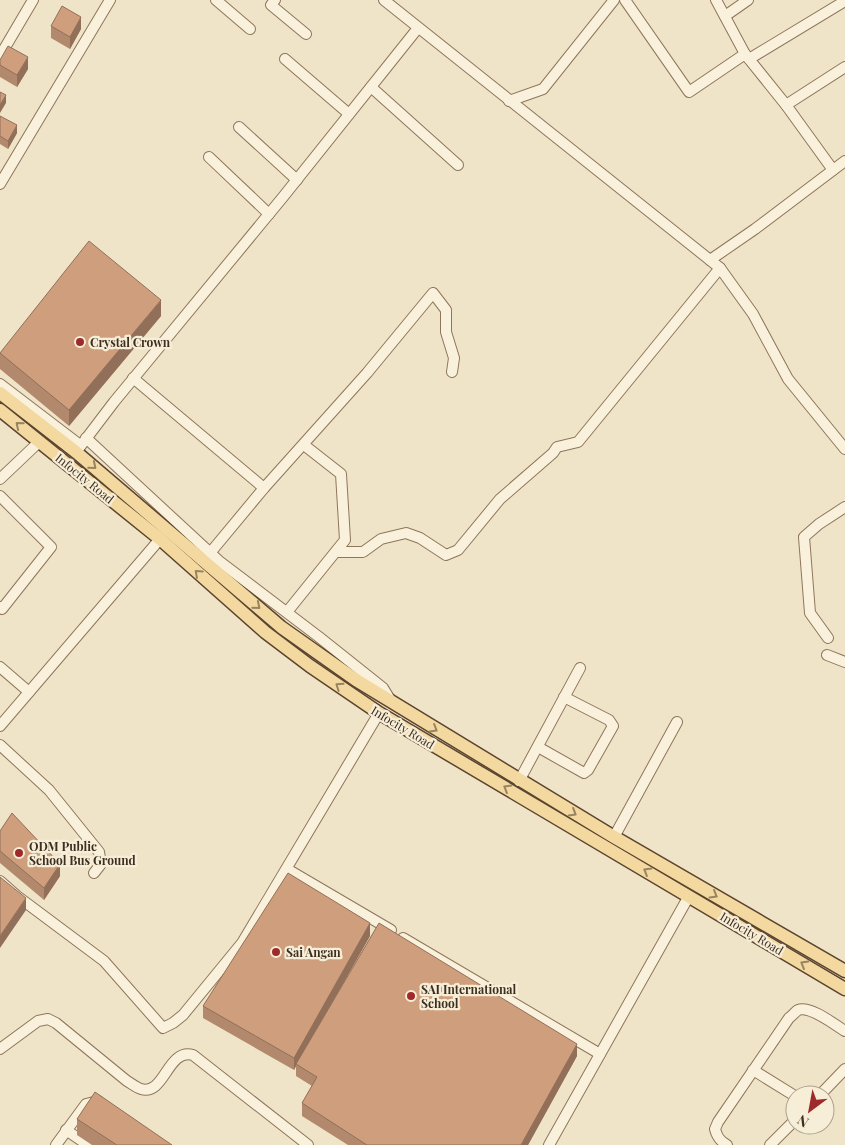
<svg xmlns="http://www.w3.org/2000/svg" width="845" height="1145" font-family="'Playfair Display',serif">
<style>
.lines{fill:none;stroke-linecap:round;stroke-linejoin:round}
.minor-casing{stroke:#8d765c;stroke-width:12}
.major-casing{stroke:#5b4430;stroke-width:15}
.minor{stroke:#faf1dc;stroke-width:10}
.major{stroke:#f3d9a0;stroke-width:12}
.wall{fill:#b2896c}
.shaded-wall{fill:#916f58}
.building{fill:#cf9f7d;stroke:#916f58}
.oneway{stroke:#988460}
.poi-dot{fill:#9e2a2b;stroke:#f7eed8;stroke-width:2}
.labels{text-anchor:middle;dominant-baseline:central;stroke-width:4.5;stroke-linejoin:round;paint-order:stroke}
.poi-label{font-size:12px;font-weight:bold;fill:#3d2e20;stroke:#f7eed8;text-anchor:start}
.street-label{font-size:12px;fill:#3d2e20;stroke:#f7eed8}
</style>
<rect width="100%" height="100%" fill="#f0e4c8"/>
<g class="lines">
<g class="minor-casing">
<g id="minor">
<path d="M 216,0 L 250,29"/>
<path d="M 275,0 L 271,5 L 306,34"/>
<path d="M 384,0 L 720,268 L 753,314 L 788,379 L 845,449"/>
<path d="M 625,0 L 689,92 L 745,54 L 786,105 L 845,67"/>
<path d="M 716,0 L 745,54"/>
<path d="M 725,16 L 748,0"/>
<path d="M 0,56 L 33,0"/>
<path d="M 285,59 L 349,114"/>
<path d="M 749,59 L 845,1"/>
<path d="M 371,87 L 458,165"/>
<path d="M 509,101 L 543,89 L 614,0"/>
<path d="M 786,105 L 833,170"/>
<path d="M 239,127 L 297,180"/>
<path d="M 209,157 L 269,214"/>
<path d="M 0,184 L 110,0"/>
<path d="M 710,260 L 755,229 L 845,161"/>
<path d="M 133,378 L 264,488"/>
<path d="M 0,384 L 80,445"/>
<path d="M 86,438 L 219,561 L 319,637 L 383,688 L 391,701"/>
<path d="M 76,452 L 114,402 L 283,197 L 418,28"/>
<path d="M 0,479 L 39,442"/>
<path d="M 0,496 L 51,547 L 2,609 L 0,607"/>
<path d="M 336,552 L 363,552 L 381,539 L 406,533 L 420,538 L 446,555 L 458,550 L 500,499 L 553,453 L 557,447 L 578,442 L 720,268"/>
<path d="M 210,553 L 264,488 L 367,373 L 433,293 L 446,310 L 446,332 L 454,358 L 452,372"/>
<path d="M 287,612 L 345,540 L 341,474 L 304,445"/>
<path d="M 828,638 L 810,613 L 804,537 L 819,524 L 845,507"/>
<path d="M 827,655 L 845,662"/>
<path d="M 0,667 L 29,692"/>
<path d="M 0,726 L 160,539"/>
<path d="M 0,745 L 49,790 L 99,852 L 101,864 L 94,873"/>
<path d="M 538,747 L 584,773 L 588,770 L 613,726 L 609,720 L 564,697"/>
<path d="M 519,781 L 580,668"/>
<path d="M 614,837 L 677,722"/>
<path d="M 287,869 L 391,930"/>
<path d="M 0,881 L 17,896 L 104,961 L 163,1028 L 173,1023 L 183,1015 L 242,943 L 379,713"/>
<path d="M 403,938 L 600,1054"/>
<path d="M 0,1049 L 38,1021 L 48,1019 L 56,1023 L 127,1081 C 132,1084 137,1088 141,1089 C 165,1096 167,1048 193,1055 L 308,1145"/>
<path d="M 753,1070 L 795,1096"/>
<path d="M 820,1095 L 845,1069"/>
<path d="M 66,1130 L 88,1145"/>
<path d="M 56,1145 L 86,1104 L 98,1101"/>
<path d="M 549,1145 L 689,896"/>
<path d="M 727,1145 C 720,1141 717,1137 715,1129 L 718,1122 L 789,1018 C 792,1016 795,1012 798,1010 C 810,1005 835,1025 845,1031"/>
<path d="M 770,1145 L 795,1120"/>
</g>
</g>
<g class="major-casing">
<g id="major">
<path d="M 0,393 L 76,452 L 281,627 L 356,680 L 614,837 L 845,971"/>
<path d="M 0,410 L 160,539 L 265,632 L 310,666 L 379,713 L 845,989"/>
</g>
</g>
<use href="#minor" class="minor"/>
<use href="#major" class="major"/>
</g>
<g class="wall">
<path d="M 51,26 L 81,29 L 70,49 L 51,38 Z"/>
<path d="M 0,60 L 28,69 L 17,87 L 0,77 Z"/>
<path d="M 0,116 L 17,133 L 8,149 L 0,144 Z"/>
<path d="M 161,316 L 69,426 L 0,369 L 0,353 Z"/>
<path d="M 0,831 L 60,876 L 44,900 L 0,863 Z"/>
<path d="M 370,936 L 331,1005 L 577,1056 L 528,1145 L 348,1145 L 302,1116 L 302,1103 L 312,1086 L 296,1076 L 296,1066 L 294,1070 L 203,1018 L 203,1006 Z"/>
<path d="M 77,1119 L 172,1145 L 92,1145 L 77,1135 Z"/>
</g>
<g class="shaded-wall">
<path d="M 81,17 L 81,29 L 70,49 L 70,37 Z"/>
<path d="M 28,57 L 28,69 L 17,87 L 17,75 Z"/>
<path d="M 6,95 L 6,103 L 0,113 L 0,105 Z"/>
<path d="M 17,125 L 17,133 L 8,149 L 8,141 Z"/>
<path d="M 161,300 L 161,316 L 69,426 L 69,410 Z"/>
<path d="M 60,864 L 60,876 L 44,900 L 44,888 Z"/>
<path d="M 26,898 L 26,910 L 0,948 L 0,936 Z"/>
<path d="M 370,923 L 370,936 L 297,1064 L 296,1064 L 296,1066 L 294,1070 L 294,1058 Z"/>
<path d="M 577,1044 L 577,1056 L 528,1145 L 521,1145 Z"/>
</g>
<g class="building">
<path d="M 62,6 L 81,17 L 70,37 L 51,26 Z"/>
<path d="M 8,46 L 28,57 L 17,75 L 0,65 L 0,60 Z"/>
<path d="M 0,92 L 6,95 L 0,105 Z"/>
<path d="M 0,116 L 17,125 L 8,141 L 0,136 Z"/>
<path d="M 89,241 L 161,300 L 69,410 L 0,353 Z"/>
<path d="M 12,813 L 60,864 L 44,888 L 0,851 L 0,831 Z"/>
<path d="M 288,873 L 370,923 L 294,1058 L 203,1006 Z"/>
<path d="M 0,877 L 26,898 L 0,936 Z"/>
<path d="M 379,923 L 577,1044 L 521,1145 L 367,1145 L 302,1103 L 317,1077 L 296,1064 Z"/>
<path d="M 95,1092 L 172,1145 L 117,1145 L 77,1119 Z"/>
</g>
<defs><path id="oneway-chevron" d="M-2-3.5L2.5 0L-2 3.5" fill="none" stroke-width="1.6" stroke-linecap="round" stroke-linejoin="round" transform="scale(1.25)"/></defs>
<g class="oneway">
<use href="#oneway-chevron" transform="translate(19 425) rotate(-140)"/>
<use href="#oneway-chevron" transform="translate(93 466) rotate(40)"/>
<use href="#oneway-chevron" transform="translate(198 573) rotate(-138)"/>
<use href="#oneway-chevron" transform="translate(257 606) rotate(40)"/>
<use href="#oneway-chevron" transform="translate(339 686) rotate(-146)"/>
<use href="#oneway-chevron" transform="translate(434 729) rotate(31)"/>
<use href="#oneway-chevron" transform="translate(507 788) rotate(-149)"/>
<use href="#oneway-chevron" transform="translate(573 813) rotate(31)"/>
<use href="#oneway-chevron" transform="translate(647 871) rotate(-149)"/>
<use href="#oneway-chevron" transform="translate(714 895) rotate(30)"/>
<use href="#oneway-chevron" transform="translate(804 964) rotate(-150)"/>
</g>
<g class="poi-dot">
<circle cx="80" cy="342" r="5"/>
<circle cx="19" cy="853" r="5"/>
<circle cx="276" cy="952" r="5"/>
<circle cx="411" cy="996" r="5"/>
</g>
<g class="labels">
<g class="poi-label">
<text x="90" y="342">Crystal Crown</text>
<text x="29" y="846">ODM Public<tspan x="29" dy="14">School Bus Ground</tspan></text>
<text x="286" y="952">Sai Angan</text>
<text x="421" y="989">SAI International<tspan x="421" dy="14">School</tspan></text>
</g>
<g class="street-label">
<text transform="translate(85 478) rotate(39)">Infocity Road</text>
<text transform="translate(403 727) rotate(31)">Infocity Road</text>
<text transform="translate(752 933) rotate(31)">Infocity Road</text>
</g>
</g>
<g transform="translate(810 1110) rotate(212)"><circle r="24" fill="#f7eed8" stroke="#ada18e"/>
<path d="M0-4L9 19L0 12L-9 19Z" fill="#9e2a2b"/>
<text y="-8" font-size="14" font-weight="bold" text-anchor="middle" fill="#3d2e20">N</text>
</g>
</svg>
